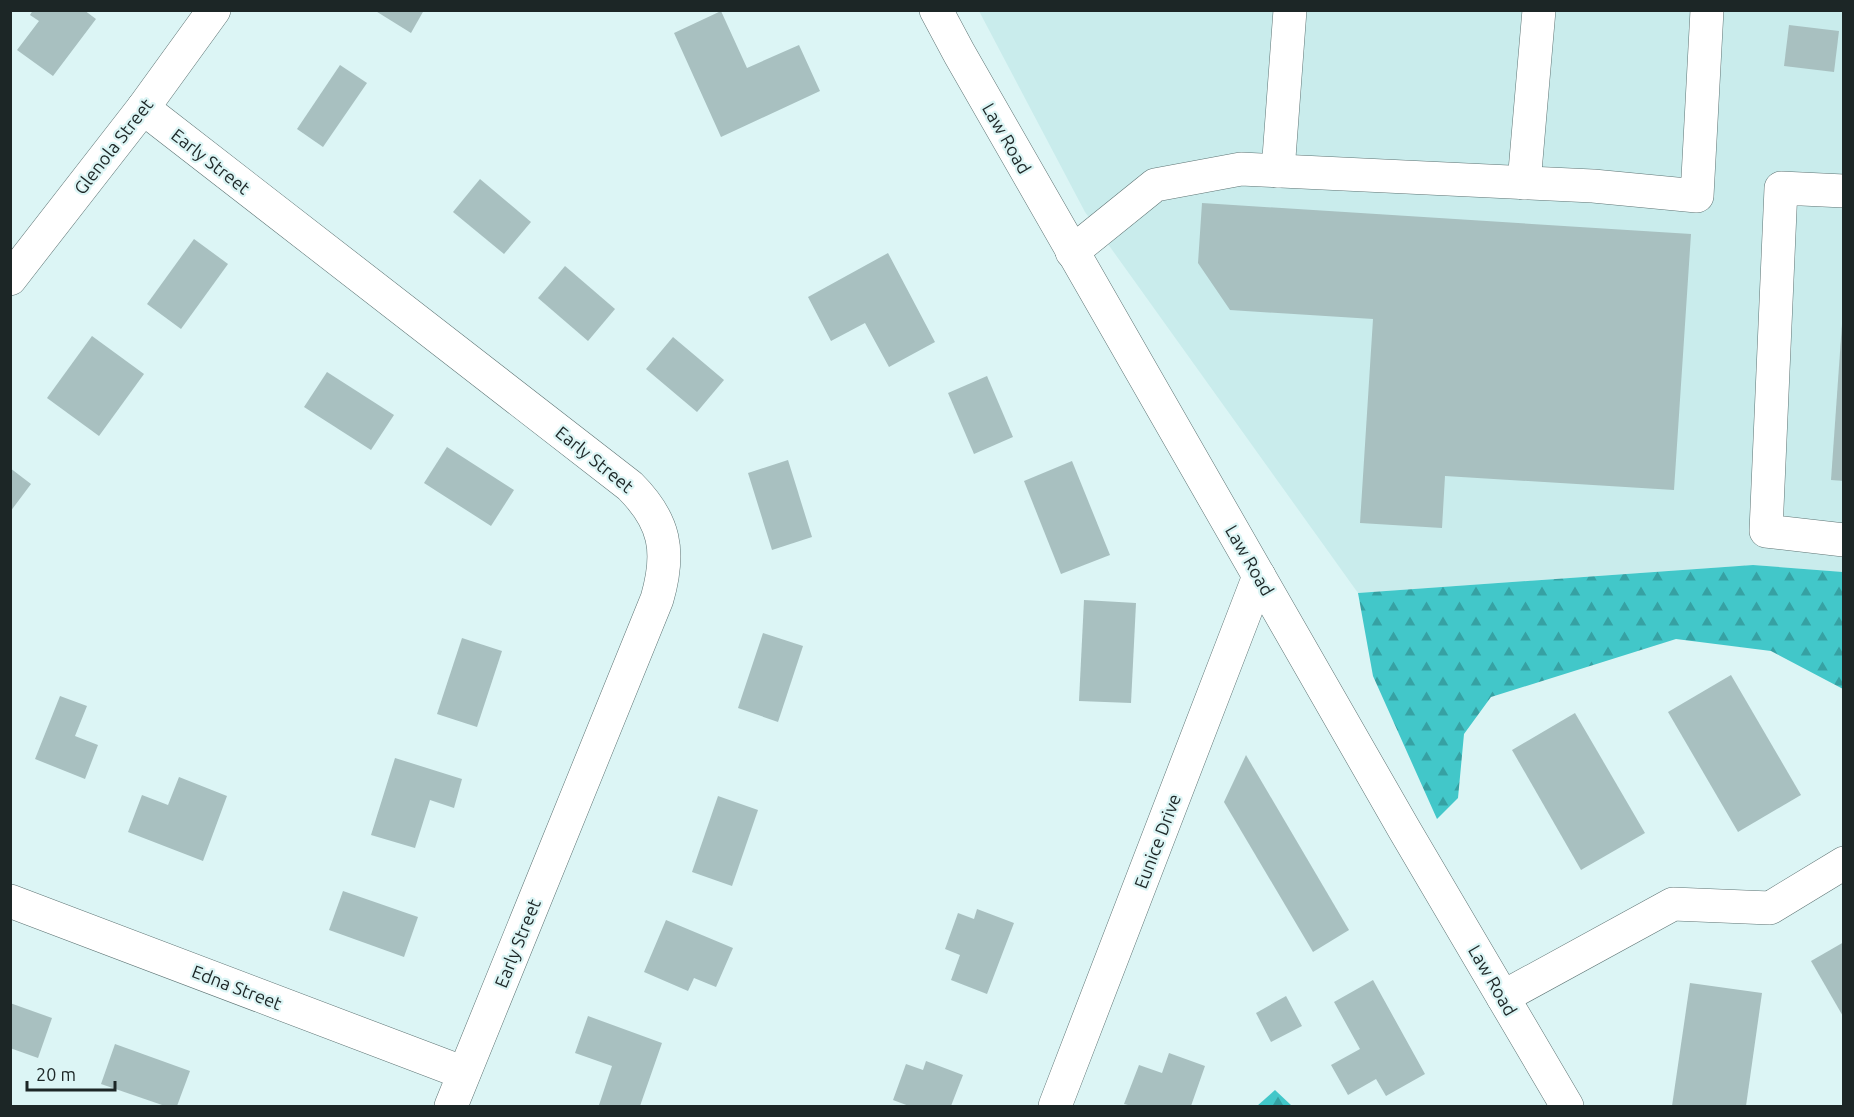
<svg xmlns="http://www.w3.org/2000/svg" width="1854" height="1117" font-family="Ubuntu,sans-serif">
<style>
.built{fill:#c9ecec}
.forest{fill:url(#forest-firs)}
.building{fill:#a8c0c0}
.lines{fill:none;stroke-linecap:round;stroke-linejoin:round}
.minor-casing{stroke:#5e7474;stroke-width:34}
.minor{stroke:#fff;stroke-width:33}
.labels{text-anchor:middle;dominant-baseline:central;stroke-width:4.5;stroke-linejoin:round;paint-order:stroke}
.street-label{font-size:18px;fill:#1c2626;stroke:#dcf5f5}
</style>
<defs>
<pattern id="forest-firs" width="22" height="20" patternUnits="userSpaceOnUse" patternTransform="scale(1.5)"><rect width="22" height="20" fill="#42c7c9"/><path d="M5 1l3.5 6h-7zM16 11l3.5 6h-7z" fill="#36a1a3"/></pattern>
</defs>
<rect width="100%" height="100%" fill="#dcf5f5"/>
<path class="built" d="M 979,11 L 1843,11 L 1843,572 L 1753,565 L 1358,593 L 1085,212 Z"/>
<g class="forest">
<path d="M 1753,565 L 1843,572 L 1843,689 L 1771,651 L 1676,639 L 1491,697 L 1464,734 L 1458,798 L 1437,819 L 1373,676 L 1358,593 Z"/>
<path d="M 1275,1090 L 1292,1106 L 1257,1106 Z"/>
</g>
<g class="building">
<path d="M 33,10 L 84,10 L 96,19 L 53,76 L 17,50 L 39,21 L 30,15 Z"/>
<path d="M 374,10 L 424,10 L 411,33 Z"/>
<path d="M 721,11 L 747,68 L 799,45 L 820,91 L 721,137 L 674,33 Z"/>
<path d="M 1789,25 L 1839,31 L 1834,72 L 1784,66 Z"/>
<path d="M 340,65 L 367,83 L 323,147 L 297,129 Z"/>
<path d="M 480,179 L 531,222 L 504,254 L 453,212 Z"/>
<path d="M 1202,203 L 1691,234 L 1674,490 L 1445,476 L 1442,528 L 1360,523 L 1373,319 L 1230,310 L 1198,263 Z"/>
<path d="M 194,239 L 228,264 L 181,329 L 147,304 Z"/>
<path d="M 888,253 L 935,342 L 889,367 L 865,323 L 831,341 L 808,297 Z"/>
<path d="M 565,266 L 615,309 L 588,341 L 538,298 Z"/>
<path d="M 1842,324 L 1844,324 L 1844,481 L 1831,480 Z"/>
<path d="M 92,336 L 144,374 L 99,436 L 47,398 Z"/>
<path d="M 673,337 L 724,380 L 697,412 L 646,369 Z"/>
<path d="M 327,372 L 394,415 L 371,450 L 304,407 Z"/>
<path d="M 987,376 L 1013,437 L 974,454 L 948,393 Z"/>
<path d="M 447,447 L 514,490 L 491,526 L 424,483 Z"/>
<path d="M 788,460 L 812,537 L 772,550 L 748,473 Z"/>
<path d="M 1072,461 L 1110,555 L 1061,574 L 1024,481 Z"/>
<path d="M 10,468 L 31,484 L 10,512 Z"/>
<path d="M 1084,600 L 1136,603 L 1131,703 L 1079,701 Z"/>
<path d="M 763,633 L 803,646 L 778,722 L 738,708 Z"/>
<path d="M 462,638 L 502,651 L 477,727 L 437,714 Z"/>
<path d="M 1731,675 L 1801,795 L 1738,832 L 1668,712 Z"/>
<path d="M 60,696 L 87,706 L 75,736 L 98,745 L 85,779 L 35,759 Z"/>
<path d="M 1575,713 L 1645,833 L 1581,870 L 1512,750 Z"/>
<path d="M 1246,755 L 1349,930 L 1313,952 L 1224,802 Z"/>
<path d="M 395,758 L 462,779 L 454,808 L 430,800 L 415,848 L 371,835 Z"/>
<path d="M 179,777 L 227,796 L 203,861 L 128,832 L 142,795 L 168,805 Z"/>
<path d="M 718,796 L 758,810 L 732,886 L 692,872 Z"/>
<path d="M 343,891 L 418,917 L 404,957 L 329,930 Z"/>
<path d="M 977,909 L 1014,923 L 987,994 L 951,980 L 960,955 L 945,949 L 958,913 L 974,919 Z"/>
<path d="M 666,920 L 733,948 L 716,987 L 694,978 L 688,991 L 644,972 Z"/>
<path d="M 1844,942 L 1844,1018 L 1811,961 Z"/>
<path d="M 1373,980 L 1425,1074 L 1386,1096 L 1376,1079 L 1348,1095 L 1331,1065 L 1360,1049 L 1334,1002 Z"/>
<path d="M 1690,983 L 1762,993 L 1746,1106 L 1672,1106 Z"/>
<path d="M 1286,996 L 1302,1026 L 1271,1042 L 1256,1013 Z"/>
<path d="M 10,1003 L 52,1018 L 38,1058 L 10,1048 Z"/>
<path d="M 588,1016 L 662,1043 L 640,1106 L 604,1106 L 599,1105 L 612,1066 L 575,1053 Z"/>
<path d="M 115,1044 L 190,1071 L 177,1106 L 165,1106 L 101,1084 Z"/>
<path d="M 1169,1053 L 1205,1066 L 1191,1106 L 1132,1106 L 1124,1104 L 1139,1065 L 1162,1073 Z"/>
<path d="M 926,1061 L 963,1075 L 951,1106 L 909,1106 L 893,1100 L 906,1064 L 923,1070 Z"/>
</g>
<g class="lines">
<g class="minor-casing">
<g id="minor">
<path d="M 936,10 L 959,53 L 1404,829 L 1567,1106"/>
<path d="M 143,108 L 630,486 C 665,521 671,551 657,599 L 451,1106"/>
<path d="M 1278,171 L 1290,10"/>
<path d="M 1524,183 L 1539,10"/>
<path d="M 1844,191 L 1781,188 L 1766,531 L 1844,540"/>
<path d="M 1072,252 L 1155,185 L 1241,169 L 1593,186 L 1697,196 L 1707,10"/>
<path d="M 10,279 L 143,108 L 214,10"/>
<path d="M 10,901 L 464,1073"/>
<path d="M 1503,997 L 1673,904 L 1770,908 L 1844,863"/>
<path d="M 1055,1106 L 1259,576"/>
</g>
</g>
<use href="#minor" class="minor"/>
</g>
<g class="labels">
<g class="street-label">
<text transform="translate(1007 138) rotate(60)">Law Road</text>
<text transform="translate(113 146) rotate(-52)">Glenola Street</text>
<text transform="translate(211 161) rotate(38)">Early Street</text>
<text transform="translate(595 459) rotate(39)">Early Street</text>
<text transform="translate(1250 560) rotate(60)">Law Road</text>
<text transform="translate(1157 841) rotate(-69)">Eunice Drive</text>
<text transform="translate(517 943) rotate(-68)">Early Street</text>
<text transform="translate(1493 980) rotate(60)">Law Road</text>
<text transform="translate(237 987) rotate(21)">Edna Street</text>
</g>
</g>
<rect width="1854" height="1117" fill="none" stroke="#1c2626" stroke-width="24"/>
<path d="M27 1081v9h88v-9" fill="none" stroke="#1c2626" stroke-width="3"/>
<text x="36" y="1081" font-size="18" fill="#1c2626" stroke="#dcf5f5" stroke-width="4.5" paint-order="stroke">20 m</text>
</svg>
